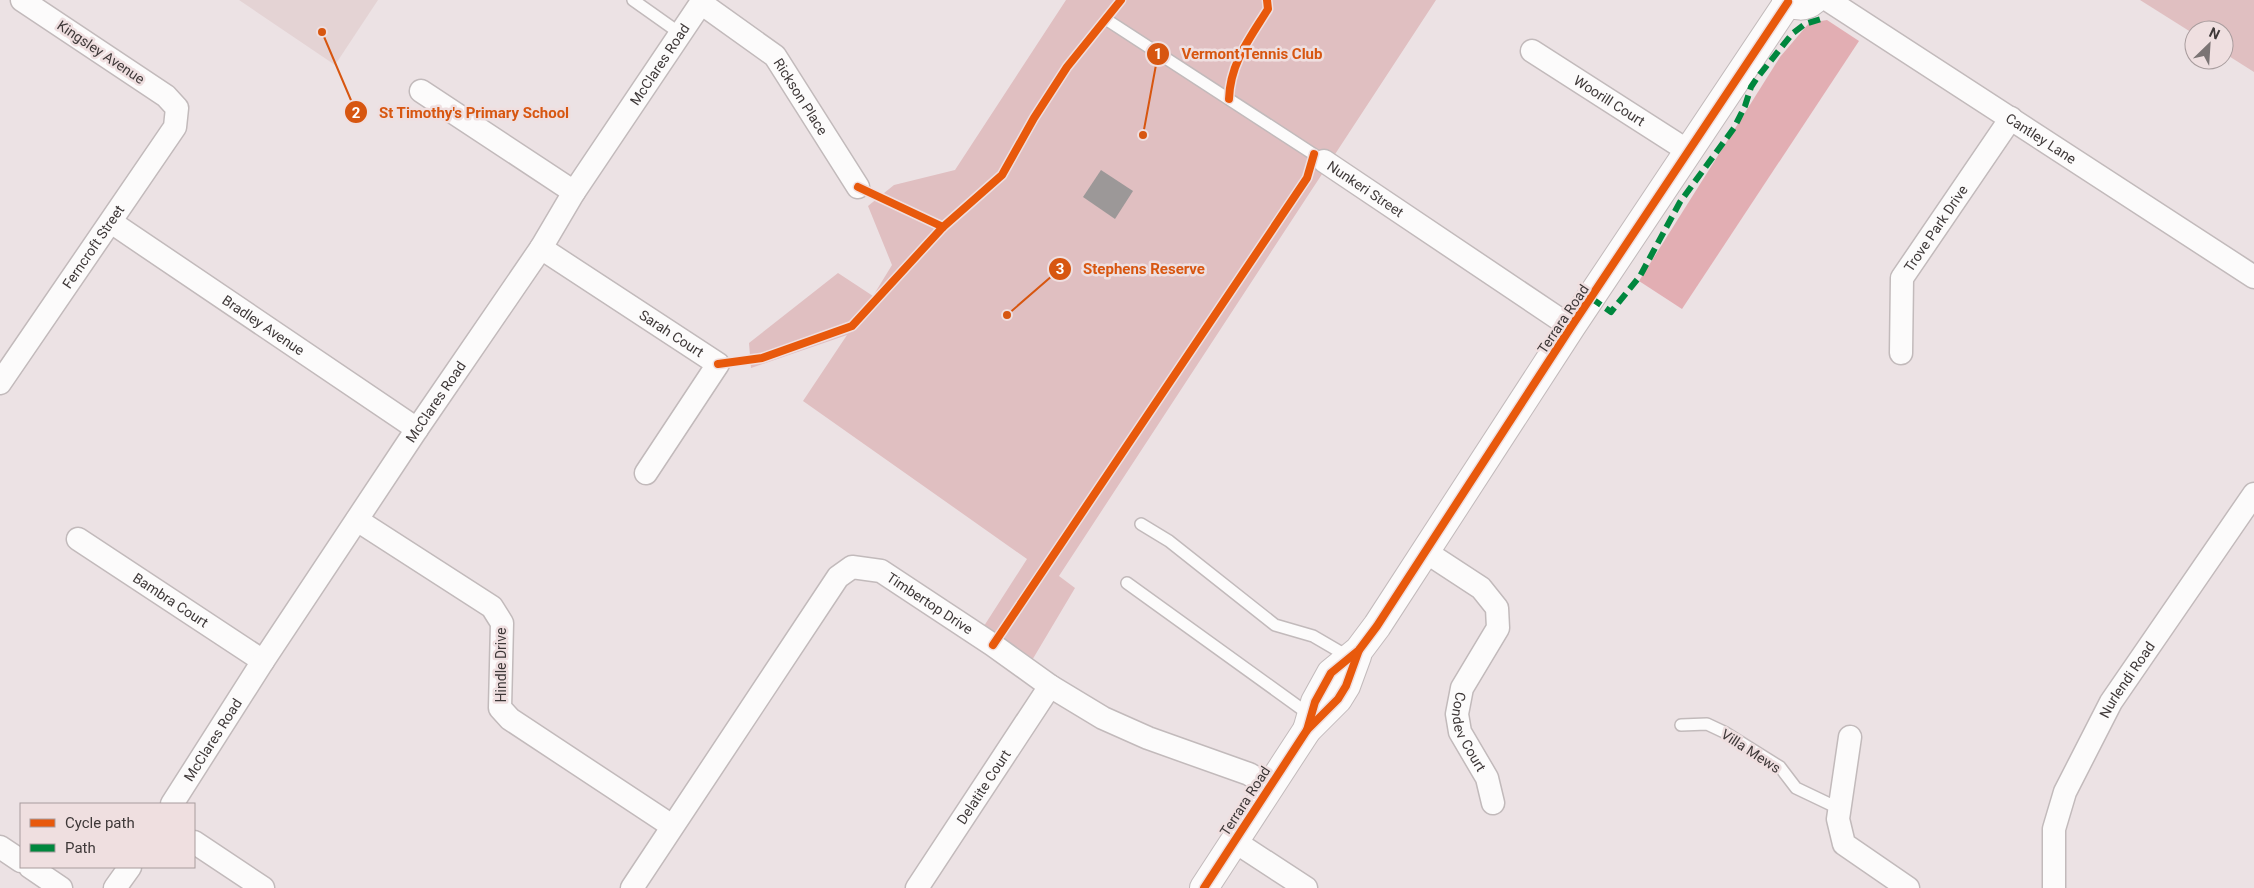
<svg xmlns="http://www.w3.org/2000/svg" width="2254" height="888" font-family="Roboto,sans-serif">
<style>
.built{fill:#e4d3d4}
.green{fill:#e0bfc1}
.forest{fill:#e2aeb3}
.building{fill:#9c9898}
.lines{fill:none;stroke-linecap:round;stroke-linejoin:round}
.lane-casing{stroke:#c2babb;stroke-width:14}
.street-casing{stroke:#c2babb;stroke-width:25}
.secondary-casing{stroke:#c2babb;stroke-width:30}
.lane{stroke:#fcfbfb;stroke-width:11}
.street{stroke:#fcfbfb;stroke-width:22}
.secondary{stroke:#fcfbfb;stroke-width:28}
.quiet{stroke:#00873e;stroke-width:6;stroke-dasharray:12 6;stroke-linecap:butt}
.cycleway-casing{stroke:#efdfe0;stroke-width:11}
.cycleway{stroke:#e8590c;stroke-width:8}
.labels{text-anchor:middle;dominant-baseline:central;stroke-width:5;stroke-linejoin:round;paint-order:stroke}
.street-label{font-size:14px;fill:#3e3838;stroke:#efdfe0}
.leader{fill:none;stroke:#d75610;stroke-width:2}
.callout-dot{fill:#d75610;stroke:#efdfe0;stroke-width:2}
.mark-label{font-size:15px;text-anchor:middle;font-weight:bold;fill:#fff}
.callout-label{font-size:15px;text-anchor:middle;font-weight:bold;fill:#d75610;stroke:#efdfe0;stroke-width:5;stroke-linejoin:round;paint-order:stroke}
</style>
<rect width="100%" height="100%" fill="#ece2e4"/>
<path class="built" d="M 239,0 L 378,0 L 335,65 Z"/>
<g class="green">
<path d="M 1066,0 L 1436,0 L 1059,576 L 1075,588 L 1031,662 L 984,626 L 1027,559 L 803,401 L 847,335 L 751,368 L 749,343 L 838,273 L 873,296 L 892,265 L 868,206 L 894,185 L 955,170 Z"/>
<path d="M 2140,0 L 2254,0 L 2254,72 L 2224,53 L 2224,30 L 2194,30 L 2194,34 Z"/>
</g>
<path class="forest" d="M 1827,20 L 1859,41 L 1682,309 L 1639,281 L 1780,57 L 1809,23 Z"/>
<path class="building" d="M 1101,170 L 1133,191 L 1115,219 L 1083,197 Z"/>
<g class="lines">
<g class="lane-casing">
<g id="lane">
<path d="M 633,0 L 681,34"/>
<path d="M 1107,20 L 1324,161"/>
<path d="M 1141,524 L 1169,541 L 1275,625 L 1313,636 L 1349,657"/>
<path d="M 1127,583 L 1310,715"/>
<path d="M 1681,725 L 1707,724 L 1724,732 L 1780,767 L 1796,788 L 1840,809"/>
</g>
</g>
<g class="street-casing">
<g id="street">
<path id="s1" d="M 1828,0 L 2254,277"/>
<path id="s2" d="M 701,3 L 775,56 L 858,187"/>
<path id="s3" d="M 1532,51 L 1688,151"/>
<path d="M 421,91 L 574,192"/>
<path id="s4" d="M 1324,161 L 1571,327"/>
<path id="s5" d="M 111,222 L 417,429"/>
<path id="s6" d="M 541,248 L 718,364 L 646,473"/>
<path id="s7" d="M 1901,353 L 1902,278 L 2011,118"/>
<path id="s8" d="M 0,383 L 175,127 L 177,108 L 166,96 L 22,0"/>
<path d="M 357,520 L 492,607 L 502,623 L 500,708 L 510,719 L 672,826"/>
<path id="s9" d="M 78,539 L 263,661"/>
<path id="s10" d="M 1426,552 L 1481,588 L 1497,608 L 1498,628 L 1462,688 L 1457,714 L 1460,732 L 1487,778 L 1493,803"/>
<path d="M 1850,737 L 1838,819 L 1844,844 L 1908,888"/>
<path id="s11" d="M 172,804 L 263,661 L 417,429 L 541,248 L 574,192 L 703,0"/>
<path d="M 1234,841 L 1306,888"/>
<path d="M 194,842 L 263,888"/>
<path d="M 0,847 L 21,861"/>
<path d="M 30,867 L 61,888"/>
<path d="M 115,888 L 130,867"/>
<path id="s12" d="M 632,888 L 838,577 L 852,567 L 881,571 L 993,645 L 1050,686 L 1103,718 L 1148,738 L 1249,774 L 1269,786"/>
<path id="s13" d="M 917,888 L 1050,686"/>
<path id="s14" d="M 2054,888 L 2054,829 L 2065,792 L 2111,702 L 2254,494"/>
</g>
</g>
<g class="secondary-casing">
<g id="secondary">
<path d="M 1786,0 C 1795,7 1805,8 1814,0"/>
<path d="M 1307,730 L 1315,702 L 1331,673 L 1359,650 L 1377,626 L 1571,327 L 1788,2"/>
<path d="M 1204,888 L 1307,730 L 1338,699 L 1346,686 L 1357,656"/>
</g>
</g>
<use href="#lane" class="lane"/>
<use href="#street" class="street"/>
<use href="#secondary" class="secondary"/>
<path class="quiet" d="M 1591,298 L 1611,312 L 1640,276 L 1680,202 L 1734,128 L 1745,106 L 1751,87 L 1757,78 L 1792,34 L 1805,24 L 1821,19"/>
<g class="cycleway-casing">
<g id="cycleway">
<path d="M 1229,99 C 1230,63 1250,38 1268,9 L 1267,0"/>
<path d="M 858,187 L 943,227"/>
<path d="M 718,364 L 762,358 L 852,326 L 943,227 L 1002,175 L 1034,118 L 1067,67 L 1121,0"/>
<path d="M 993,645 L 1307,178 L 1314,154"/>
<path d="M 1307,730 L 1315,702 L 1331,673 L 1359,650 L 1377,626 L 1571,327 L 1788,2"/>
<path d="M 1204,888 L 1307,730 L 1338,699 L 1346,686 L 1359,650"/>
</g>
</g>
<use href="#cycleway" class="cycleway"/>
</g>
<g class="labels">
<g class="street-label">
<text transform="translate(101 52) rotate(34)">Kingsley Avenue</text>
<text stroke="none"><textPath href="#s11" startOffset="886">McClares Road</textPath></text>
<text stroke="none"><textPath href="#s2" startOffset="139">Rickson Place</textPath></text>
<text stroke="none"><textPath href="#s3" startOffset="92">Woorill Court</textPath></text>
<text stroke="none"><textPath href="#s1" startOffset="254">Cantley Lane</textPath></text>
<text stroke="none"><textPath href="#s4" startOffset="50">Nunkeri Street</textPath></text>
<text stroke="none"><textPath href="#s7" startOffset="135">Trove Park Drive</textPath></text>
<text stroke="none"><textPath href="#s8" startOffset="165">Ferncroft Street</textPath></text>
<text transform="translate(1563 319) rotate(-56)">Terrara Road</text>
<text stroke="none"><textPath href="#s5" startOffset="184">Bradley Avenue</textPath></text>
<text stroke="none"><textPath href="#s6" startOffset="156">Sarah Court</textPath></text>
<text stroke="none"><textPath href="#s11" startOffset="481">McClares Road</textPath></text>
<text stroke="none"><textPath href="#s9" startOffset="111">Bambra Court</textPath></text>
<text stroke="none"><textPath href="#s12" startOffset="478">Timbertop Drive</textPath></text>
<text transform="translate(501 665) rotate(-90)">Hindle Drive</text>
<text stroke="none"><textPath href="#s14" startOffset="226">Nurlendi Road</textPath></text>
<text stroke="none"><textPath href="#s10" startOffset="228">Condev Court</textPath></text>
<text stroke="none"><textPath href="#s11" startOffset="76">McClares Road</textPath></text>
<text transform="translate(1751 751) rotate(33)">Villa Mews</text>
<text stroke="none"><textPath href="#s13" startOffset="121">Delatite Court</textPath></text>
<text transform="translate(1245 801) rotate(-57)">Terrara Road</text>
</g>
</g>
<path class="leader" d="M1143 135L1158 54M322 32L356 112M1007 315L1060 269"/>
<g class="callout-dot">
<circle cx="1143" cy="135" r="5"/>
<circle cx="322" cy="32" r="5"/>
<circle cx="1007" cy="315" r="5"/>
<circle cx="1158" cy="54" r="12"/>
<circle cx="356" cy="112" r="12"/>
<circle cx="1060" cy="269" r="12"/>
</g>
<g class="mark-label">
<text x="1158" y="59">1</text>
<text x="356" y="118">2</text>
<text x="1060" y="274">3</text>
</g>
<g class="callout-label">
<text x="1252" y="59">Vermont Tennis Club</text>
<text x="474" y="118">St Timothy's Primary School</text>
<text x="1144" y="274">Stephens Reserve</text>
</g>
<rect x="20" y="803" width="175" height="65" fill="#efdfe0" stroke="#a89c9d"/>
<rect x="30" y="819" width="25" height="8" fill="#e8590c" stroke="#a89c9d"/>
<text x="65" y="828" font-size="15" fill="#3e3838">Cycle path</text>
<rect x="30" y="844" width="25" height="8" fill="#00873e" stroke="#a89c9d"/>
<text x="65" y="853" font-size="15" fill="#3e3838">Path</text>
<g transform="translate(2209 45) rotate(25)"><circle r="24" fill="#efdfe0" stroke="#a89c9d"/>
<path d="M0-4L9 19L0 12L-9 19Z" fill="#7b7474"/>
<text y="-8" font-size="14" font-weight="bold" text-anchor="middle" fill="#3e3838">N</text>
</g>
</svg>
